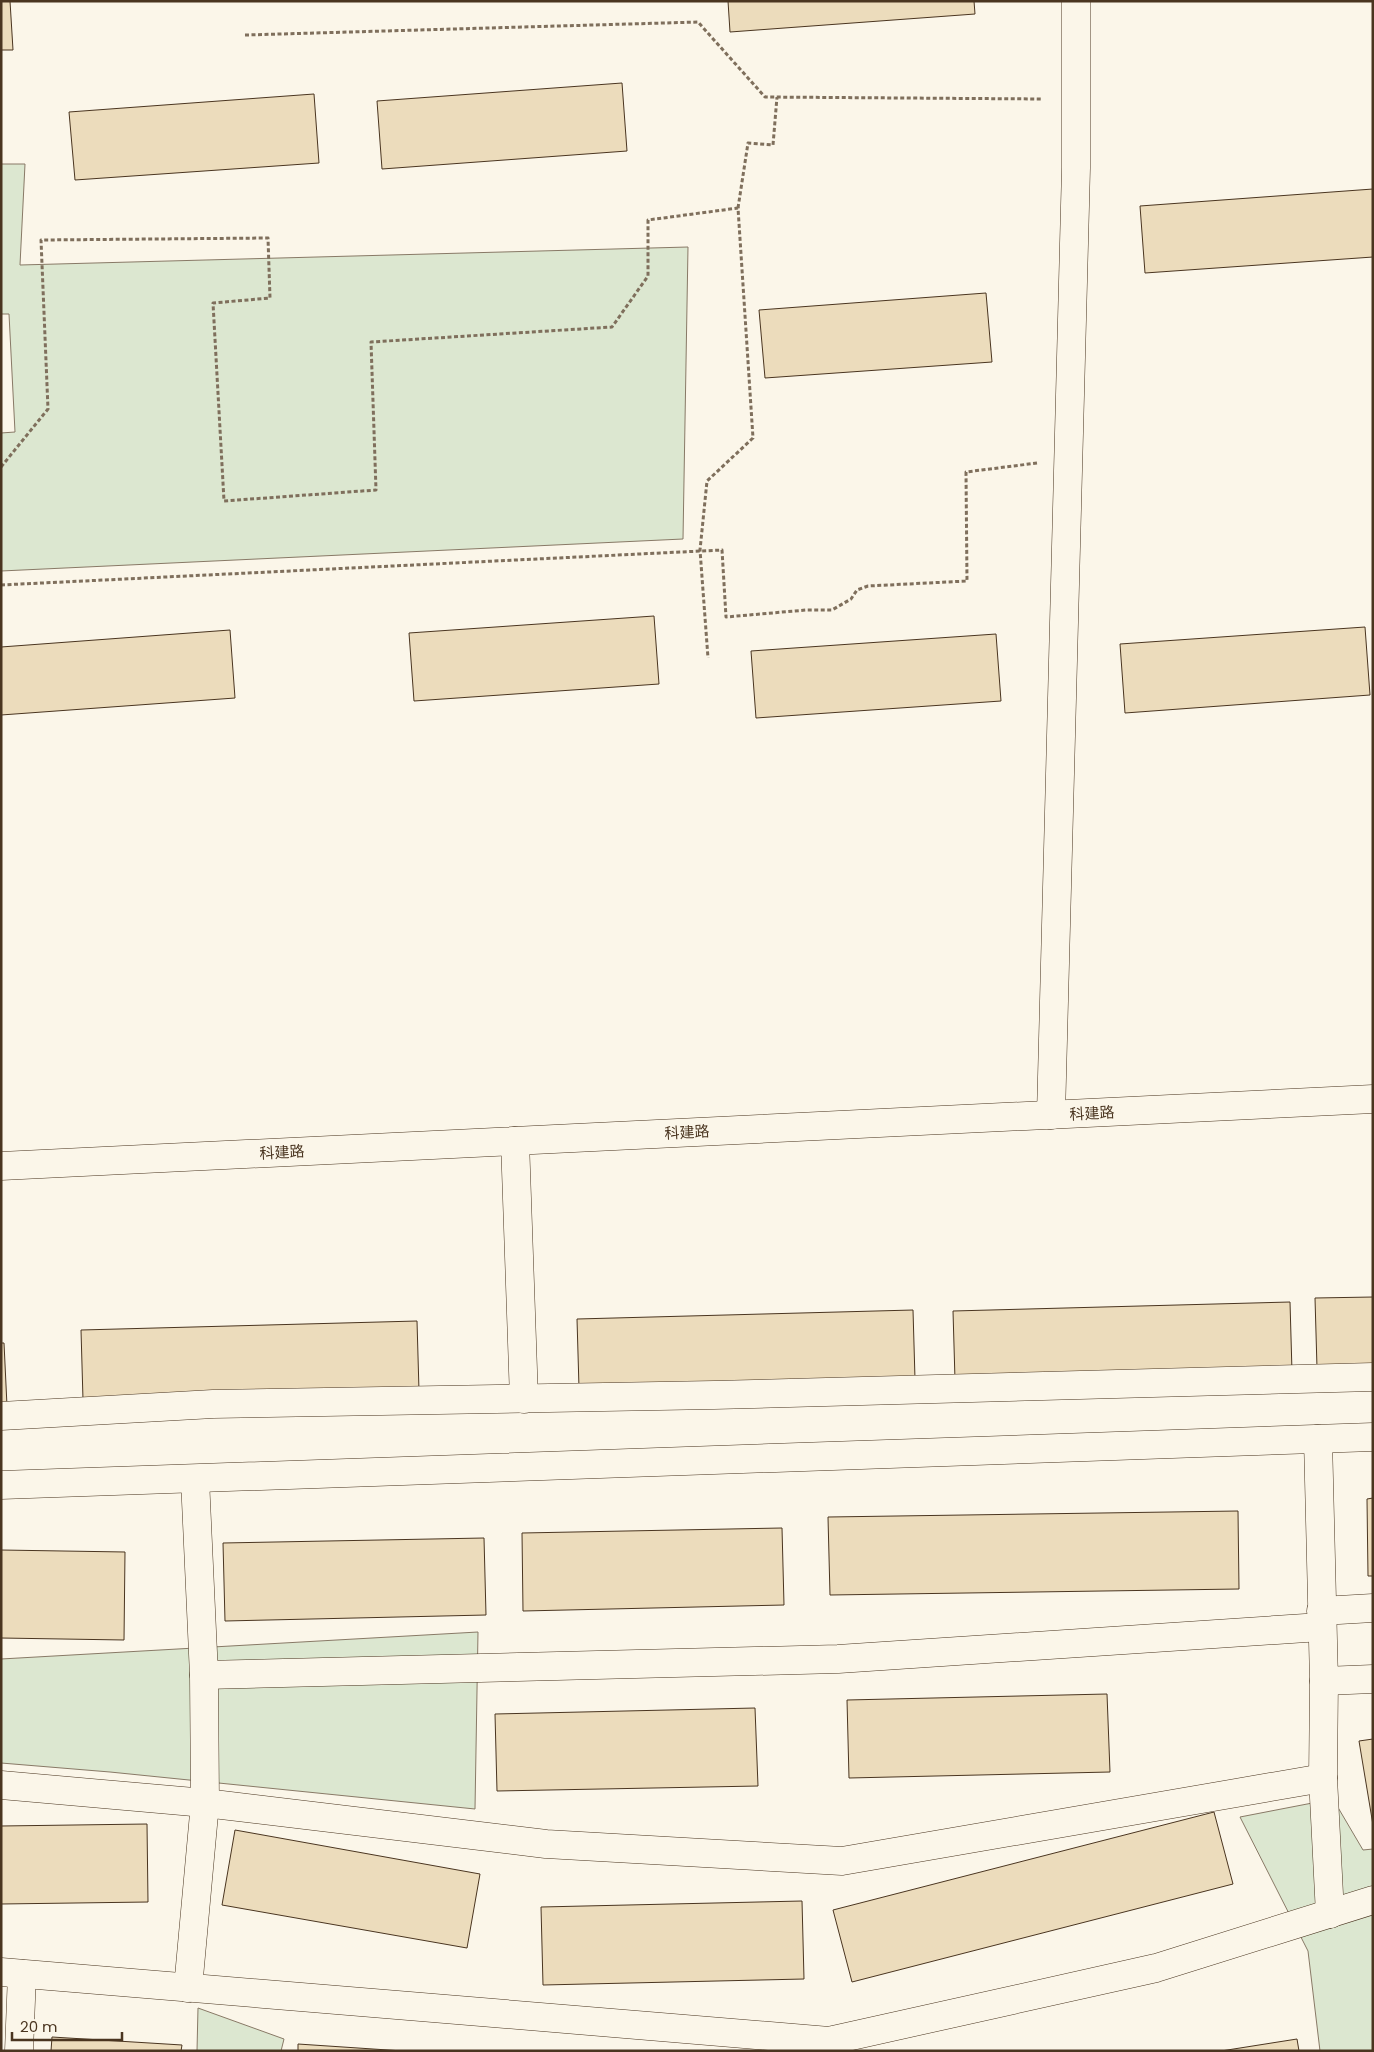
<svg xmlns="http://www.w3.org/2000/svg" width="1374" height="2052" font-family="Poppins,'Noto Sans SC',sans-serif">
<style>
.green{fill:#dce7d0;stroke:#887966}
.building{fill:#ecdcbc;stroke:#4a3520}
.lines{fill:none;stroke-linecap:round;stroke-linejoin:round}
.street-casing{stroke:#4a3520;stroke-width:29}
.secondary-casing{stroke:#4a3520;stroke-width:29}
.path{stroke:#7f6f5c;stroke-width:3;stroke-dasharray:4 2.5;stroke-linecap:butt}
.street{stroke:#fbf6e9;stroke-width:28}
.secondary{stroke:#fbf6e9;stroke-width:28}
.labels{text-anchor:middle;dominant-baseline:central;stroke-width:4;stroke-linejoin:round;paint-order:stroke}
.street-label{font-size:15px;fill:#4a3520;stroke:#fbf6e9}
</style>
<rect width="100%" height="100%" fill="#fbf6e9"/>
<g class="green">
<path d="M 1,164 L 25,164 L 20,265 L 688,247 L 683,539 L 1,571 L 1,433 L 15,432 L 9,314 L 1,314 Z"/>
<path d="M 478,1632 L 475,1809 L 110,1772 L 1,1763 L 1,1659 Z"/>
<path d="M 1333,1799 L 1363,1850 L 1373,1849 L 1373,2051 L 1320,2051 L 1308,1951 L 1240,1817 Z"/>
<path d="M 198,2008 L 284,2039 L 281,2051 L 197,2051 Z"/>
</g>
<g class="building">
<path d="M 1,1 L 10,1 L 13,50 L 1,50 Z"/>
<path d="M 728,1 L 974,1 L 975,14 L 730,32 Z"/>
<path d="M 622,83 L 627,151 L 382,169 L 377,101 Z"/>
<path d="M 314,94 L 319,163 L 75,180 L 69,112 Z"/>
<path d="M 1373,189 L 1373,257 L 1145,273 L 1140,206 Z"/>
<path d="M 986,293 L 992,362 L 765,378 L 759,310 Z"/>
<path d="M 654,616 L 659,684 L 414,701 L 409,633 Z"/>
<path d="M 1365,627 L 1370,695 L 1125,713 L 1120,644 Z"/>
<path d="M 230,630 L 235,698 L 1,715 L 1,647 Z"/>
<path d="M 996,634 L 1001,701 L 756,718 L 751,651 Z"/>
<path d="M 1373,1297 L 1373,1367 L 1317,1368 L 1315,1298 Z"/>
<path d="M 1290,1302 L 1292,1372 L 955,1380 L 953,1311 Z"/>
<path d="M 913,1310 L 915,1379 L 579,1388 L 577,1319 Z"/>
<path d="M 417,1321 L 419,1391 L 83,1400 L 81,1330 Z"/>
<path d="M 1,1343 L 4,1343 L 7,1406 L 1,1406 Z"/>
<path d="M 1373,1498 L 1373,1576 L 1368,1576 L 1367,1499 Z"/>
<path d="M 1238,1511 L 1239,1589 L 830,1595 L 828,1517 Z"/>
<path d="M 782,1528 L 784,1605 L 523,1611 L 522,1533 Z"/>
<path d="M 484,1538 L 486,1615 L 225,1621 L 223,1543 Z"/>
<path d="M 1,1550 L 125,1552 L 124,1640 L 1,1638 Z"/>
<path d="M 1107,1694 L 1110,1772 L 849,1778 L 847,1700 Z"/>
<path d="M 755,1708 L 758,1786 L 497,1791 L 495,1714 Z"/>
<path d="M 1373,1739 L 1373,1825 L 1359,1741 Z"/>
<path d="M 1214,1812 L 1233,1884 L 852,1982 L 833,1910 Z"/>
<path d="M 147,1824 L 148,1902 L 1,1904 L 1,1826 Z"/>
<path d="M 235,1830 L 480,1874 L 467,1948 L 222,1905 Z"/>
<path d="M 802,1901 L 804,1979 L 543,1985 L 541,1907 Z"/>
<path d="M 52,2037 L 182,2045 L 181,2051 L 51,2051 Z"/>
<path d="M 1297,2039 L 1299,2051 L 1221,2051 Z"/>
<path d="M 298,2044 L 403,2051 L 298,2051 Z"/>
</g>
<g class="lines">
<g class="street-casing">
<g id="street">
<path d="M 1051,1115 L 1076,168 L 1076,1"/>
<path d="M 515,1141 L 524,1399"/>
<path d="M 1,1416 L 213,1404 L 714,1395 L 1373,1377"/>
<path d="M 1318,1439 L 1324,1681 L 1323,1778 L 1330,1914"/>
<path d="M 1,1485 L 1373,1437"/>
<path d="M 1321,1611 L 1373,1608"/>
<path d="M 204,1675 L 838,1659 L 1321,1627"/>
<path d="M 1324,1681 L 1373,1679"/>
<path d="M 1,1785 L 205,1803 L 546,1844 L 842,1861 L 1323,1778"/>
<path d="M 1,1972 L 829,2041 L 1156,1968 L 1373,1900"/>
<path d="M 188,1988 L 205,1803 L 204,1675 L 195,1479"/>
<path d="M 19,2051 L 22,1974"/>
</g>
</g>
<g class="secondary-casing">
<path id="secondary" d="M 1,1166 L 1373,1099"/>
</g>
<g class="path">
<path d="M 245,35 L 698,22 L 765,97 L 1043,99"/>
<path d="M 738,208 L 748,143 L 773,145 L 777,97"/>
<path d="M 1,467 L 48,409 L 41,240 L 268,238 L 270,298 L 213,303 L 224,501 L 376,490 L 371,342 L 612,327 L 648,276 L 648,220 L 738,208 L 753,438 L 707,481 L 700,550 L 708,658"/>
<path d="M 1,585 L 722,550 L 726,617 L 806,610 L 832,610 L 851,599 L 857,590 L 868,586 L 967,581 L 966,472 L 1037,463"/>
</g>
<use href="#street" class="street"/>
<use href="#secondary" class="secondary"/>
</g>
<g class="labels">
<g class="street-label">
<text transform="translate(1092 1113) rotate(-3)">科建路</text>
<text transform="translate(687 1132) rotate(-3)">科建路</text>
<text transform="translate(282 1152) rotate(-3)">科建路</text>
</g>
</g>
<rect width="1374" height="2052" fill="none" stroke="#4a3520" stroke-width="5"/>
<path d="M12 2032v8h110v-8" fill="none" stroke="#4a3520" stroke-width="2.5"/>
<text x="20" y="2032" font-size="15" fill="#4a3520" stroke="#fbf6e9" stroke-width="4" paint-order="stroke">20 m</text>
</svg>
